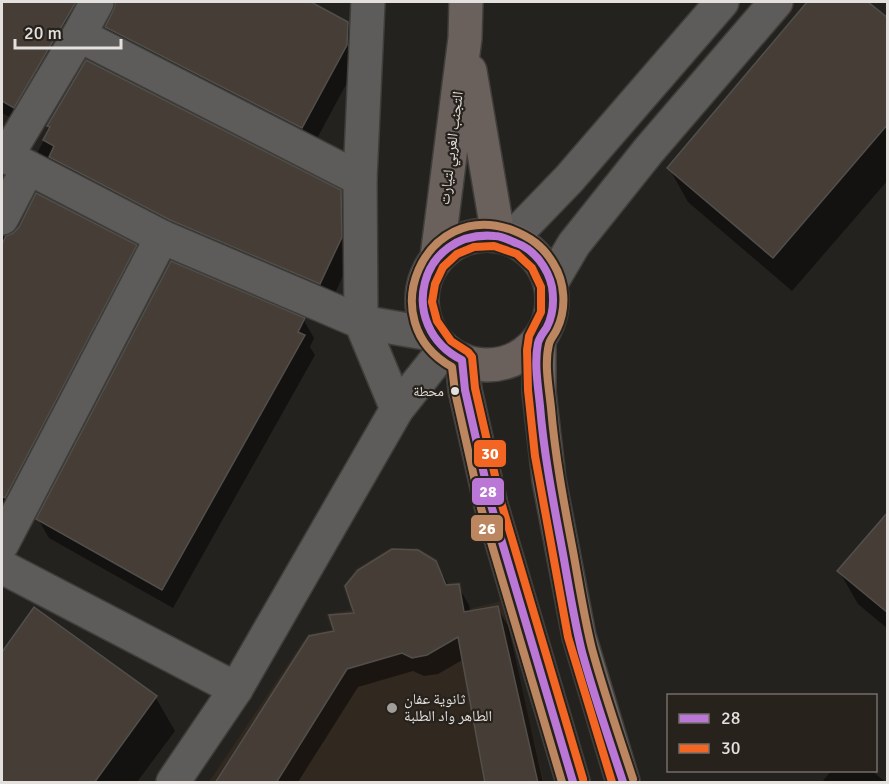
<svg xmlns="http://www.w3.org/2000/svg" width="889" height="784" font-family="Signika,'Noto Naskh Arabic',sans-serif">
<style>
.built{fill:#31281f}
.shadow{fill:#0007}
.building{fill:#463e36;stroke:#514f4c;stroke-width:1.5}
.lines{fill:none;stroke-linecap:round;stroke-linejoin:round}
.minor-casing{stroke:#403e3b;stroke-width:36}
.highway-casing{stroke:#403e3b;stroke-width:36}
.minor{stroke:#5e5c5a;stroke-width:33}
.highway{stroke:#6a605c;stroke-width:33}
.bus-1-casing{stroke:#27221c;stroke-width:12}
.bus-2-casing{stroke:#27221c;stroke-width:12}
.bus-3-casing{stroke:#27221c;stroke-width:12}
.bus-1{stroke:#ba77d6;stroke-width:8}
.bus-2{stroke:#f26522;stroke-width:8}
.bus-3{stroke:#bb8660;stroke-width:8}
.bus-dot{fill:#e4e0dd;stroke:#27221c;stroke-width:2}
.poi-dot{fill:#a19e9a;stroke:#27221c;stroke-width:2}
.labels{text-anchor:middle;dominant-baseline:central;stroke-width:4.5;stroke-linejoin:round;paint-order:stroke}
.bus-label{font-size:14px;fill:#e4e0dd;stroke:#27221c;text-anchor:end}
.street-label{font-size:15px;fill:#e4e0dd;stroke:#27221c}
.poi-label{font-size:15px;fill:#e4e0dd;stroke:#27221c;text-anchor:start}
.line-badge{stroke:#27221c;stroke-width:2}
.badge-label{font-size:16px;text-anchor:middle;font-weight:bold;fill:#fff}
</style>
<rect width="100%" height="100%" fill="#24221f"/>
<path class="built" d="M 390,548 L 418,548 L 437,559 L 446,583 L 461,582 L 465,610 L 501,601 L 544,782 L 209,782 L 308,634 L 332,630 L 326,614 L 351,610 L 343,586 L 356,569 Z"/>
<g class="shadow">
<path d="M 2,2 L 308,2 L 347,23 L 358,42 L 357,64 L 313,146 L 117,46 L 106,27 L 117,4 L 109,2 L 25,126 L 2,113 Z"/>
<path d="M 809,2 L 865,2 L 888,20 L 888,180 L 792,291 L 688,202 L 669,168 Z"/>
<path d="M 48,126 L 340,192 L 351,211 L 352,256 L 331,302 L 49,170 L 38,151 L 50,130 Z"/>
<path d="M 13,235 L 136,246 L 147,265 L 16,516 L 2,508 L 2,238 Z"/>
<path d="M 303,319 L 314,338 L 310,347 L 315,355 L 173,608 L 49,538 L 38,519 Z"/>
<path d="M 888,515 L 888,629 L 858,604 L 839,571 Z"/>
<path d="M 435,562 L 449,586 L 458,586 L 469,605 L 471,613 L 497,607 L 508,626 L 543,782 L 486,782 L 464,659 L 438,674 L 424,676 L 413,671 L 358,687 L 298,782 L 216,782 L 337,632 L 356,614 Z"/>
<path d="M 35,610 L 156,698 L 175,731 L 137,782 L 2,782 L 2,655 Z"/>
<path d="M 832,770 L 871,770 L 885,782 L 822,782 Z"/>
</g>
<g class="building">
<path d="M 2,2 L 76,2 L 14,108 L 2,101 Z"/>
<path d="M 116,2 L 311,2 L 348,22 L 347,45 L 302,128 L 105,27 L 113,11 Z"/>
<path d="M 807,2 L 868,2 L 888,18 L 888,124 L 773,258 L 667,168 Z"/>
<path d="M 86,60 L 341,190 L 342,237 L 320,284 L 170,220 L 49,157 L 54,146 L 43,140 L 50,127 L 47,126 Z"/>
<path d="M 36,193 L 137,245 L 5,498 L 2,496 L 2,244 L 6,236 L 13,233 L 19,227 Z"/>
<path d="M 171,261 L 305,318 L 298,332 L 305,335 L 162,590 L 36,519 Z"/>
<path d="M 888,512 L 888,613 L 837,571 Z"/>
<path d="M 392,549 L 418,550 L 436,561 L 446,585 L 459,584 L 464,612 L 498,606 L 538,783 L 485,783 L 458,637 L 427,655 L 412,658 L 402,653 L 347,669 L 276,783 L 215,783 L 309,636 L 334,631 L 329,615 L 354,613 L 345,586 L 358,570 Z"/>
<path d="M 34,607 L 157,696 L 94,783 L 2,783 L 2,652 Z"/>
</g>
<g class="lines">
<g class="minor-casing">
<g id="minor">
<path d="M 368,2 L 360,179 L 361,322 L 397,409"/>
<path d="M 79,35 L 360,179"/>
<path d="M 2,154 L 162,237 L 361,322 L 431,334"/>
<path d="M 6,157 L 79,35 L 97,2"/>
<path d="M 2,218 L 28,168"/>
<path d="M 511,239 L 569,179 L 722,2"/>
<path d="M 551,283 L 574,244 L 649,150 L 776,2"/>
<path d="M 2,544 L 162,237"/>
<path d="M 2,567 L 236,689"/>
<path d="M 173,782 L 236,689 L 397,409 L 444,350"/>
</g>
</g>
<g class="highway-casing">
<g id="highway">
<path d="M 470,71 L 498,235"/>
<circle cx="487" cy="300" r="65"/>
<path d="M 437,257 L 465,38 L 466,2"/>
<path d="M 539,341 L 539,392 L 549,480 L 579,636 L 623,782"/>
<path d="M 462,360 L 465,390 L 491,505 L 573,782"/>
</g>
</g>
<use href="#minor" class="minor"/>
<use href="#highway" class="highway"/>
<g class="bus-1-casing">
<path id="bus-1" d="M 573,782 L 491,505 L 465,390 L 462,360 C 395,326 419,229 495,236 C 502,236 509,240 516,243 C 534,249 548,268 552,287 C 554,300 553,315 547,327 C 544,332 540,336 538,343 C 534,363 538,386 540,406 C 544,456 554,505 563,554 C 569,587 574,620 582,652 C 594,696 609,739 623,782"/>
</g>
<g class="bus-2-casing">
<path id="bus-2" d="M 583,779 L 501,502 L 475,388 L 472,357 L 468,352 L 451,341 L 437,321 L 432,302 L 435,284 L 443,267 L 457,254 L 474,247 L 494,246 L 517,254 L 532,268 L 541,287 L 541,312 L 529,336 L 527,350 L 528,390 L 535,456 L 568,637 L 612,782"/>
</g>
<g class="bus-3-casing">
<path id="bus-3" d="M 562,782 L 481,508 L 455,392 L 452,367 C 371,322 424,198 512,230 C 530,237 543,246 553,263 C 565,282 567,308 557,329 C 555,334 550,339 549,344 C 544,364 549,388 551,408 C 555,456 564,504 573,551 C 579,584 584,617 592,649 C 604,693 619,736 633,779"/>
</g>
<use href="#bus-1" class="bus-1"/>
<use href="#bus-2" class="bus-2"/>
<use href="#bus-3" class="bus-3"/>
</g>
<circle class="bus-dot" cx="455" cy="391" r="5"/>
<circle class="poi-dot" cx="392" cy="708" r="6"/>
<g class="labels">
<g class="bus-label">
<text x="444" y="391">محطة</text>
</g>
<g class="street-label">
<text transform="translate(451 148) rotate(-83)">التجنب الغربي لتيارت</text>
</g>
<g class="poi-label">
<text x="404" y="699">ثانوية عفان<tspan x="404" dy="17">الطاهر واد الطلبة</tspan></text>
</g>
</g>
<g class="line-badge">
<rect x="473" y="439" width="34" height="29" rx="6" fill="#f26522"/>
<rect x="471" y="477" width="34" height="29" rx="6" fill="#ba77d6"/>
<rect x="470" y="514" width="34" height="28" rx="6" fill="#bb8660"/>
</g>
<g class="badge-label">
<text x="490" y="459">30</text>
<text x="488" y="497">28</text>
<text x="487" y="534">26</text>
</g>
<rect width="889" height="784" fill="none" stroke="#e4e0dd" stroke-width="6"/>
<rect x="667" y="694" width="210" height="78" fill="#27221c" stroke="#736e69" stroke-width="1.5"/>
<rect x="679" y="714" width="30" height="9" fill="#ba77d6" stroke="#736e69" stroke-width="1.5"/>
<text x="721" y="724" font-size="18" fill="#e4e0dd">28</text>
<rect x="679" y="744" width="30" height="9" fill="#f26522" stroke="#736e69" stroke-width="1.5"/>
<text x="721" y="754" font-size="18" fill="#e4e0dd">30</text>
<path d="M15 39v9h106v-9" fill="none" stroke="#e4e0dd" stroke-width="3"/>
<text x="24" y="39" font-size="18" fill="#e4e0dd" stroke="#27221c" stroke-width="4.5" paint-order="stroke">20 m</text>
</svg>
